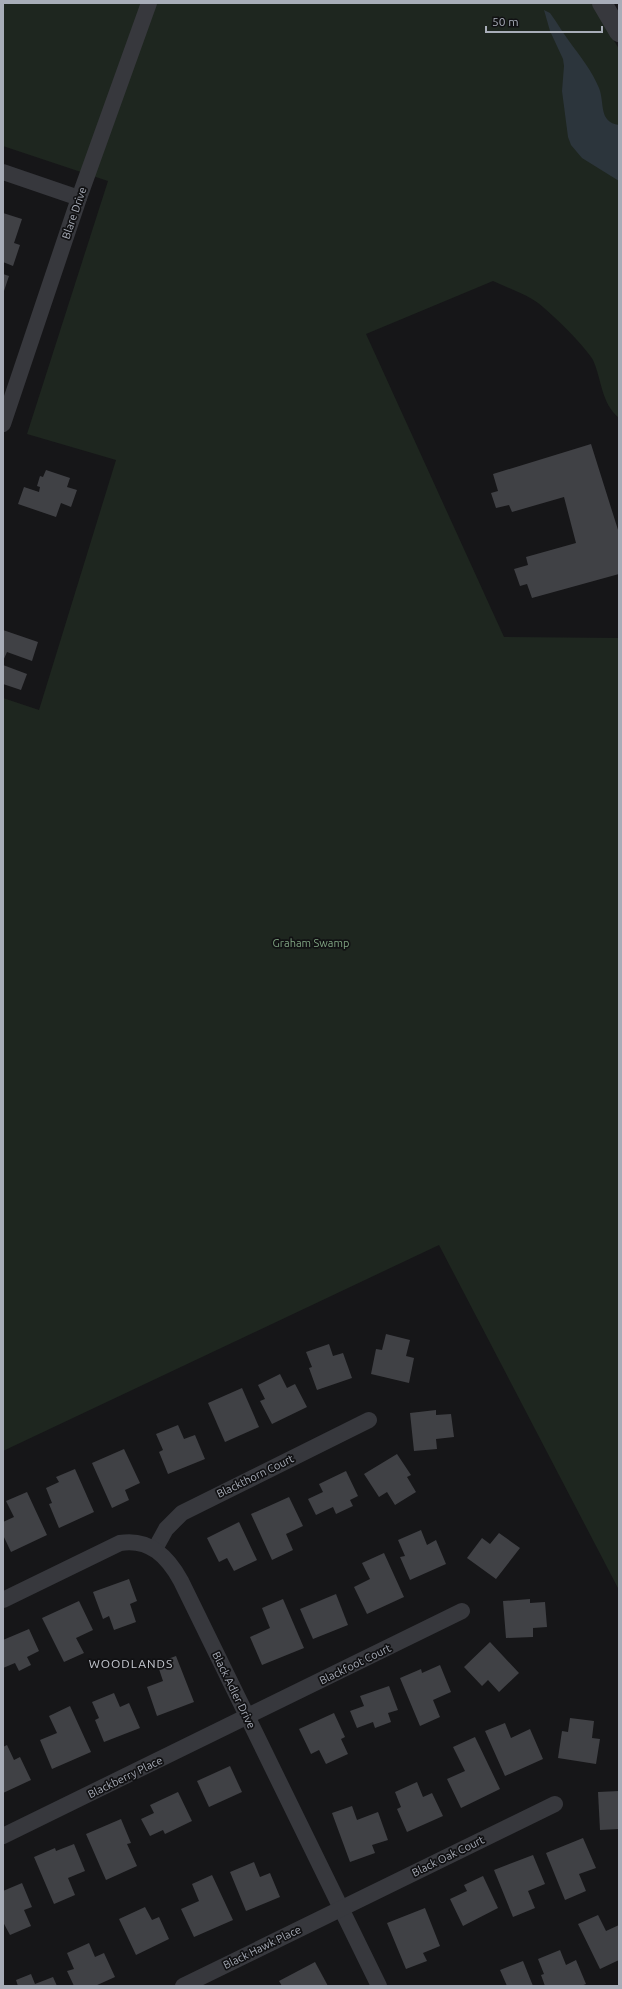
<svg xmlns="http://www.w3.org/2000/svg" width="622" height="1989" font-family="Ubuntu,sans-serif">
<style>
.green{fill:#1e261f}
.water{fill:#2c353c}
.building{fill:#404145}
.lines{fill:none;stroke-linecap:round;stroke-linejoin:round}
.minor{stroke:#37383d;stroke-width:16}
.tertiary{stroke:#37383d;stroke-width:20}
.labels{text-anchor:middle;dominant-baseline:central;stroke-width:3.5;stroke-linejoin:round;paint-order:stroke}
.street-label{font-size:11px;fill:#a8adb8;stroke:#111113}
.park-label{font-size:11px;fill:#7fa381;stroke:#111113}
.neighbourhood-label{font-size:12px;letter-spacing:1px;fill:#c9ccd4;stroke:#111113}
</style>
<rect width="100%" height="100%" fill="#161618"/>
<path class="green" d="M 3,3 L 592,3 L 619,49 L 619,418 C 601,403 602,380 593,360 C 586,347 545,306 532,299 C 520,292 506,287 493,281 L 366,334 L 504,637 L 619,638 L 619,1590 L 439,1245 L 3,1451 L 3,698 L 39,710 L 116,460 L 27,434 L 108,181 L 3,146 Z"/>
<path class="water" d="M 544,10 L 550,13 C 557,22 562,32 569,41 C 580,56 592,71 599,88 C 605,103 598,122 619,125 L 619,181 L 582,158 L 571,145 L 568,137 L 562,91 L 564,66 L 563,59 L 550,31 Z"/>
<g class="building">
<path d="M 3,213 L 22,219 L 14,243 L 20,245 L 13,266 L 3,262 Z"/>
<path d="M 3,274 L 9,276 L 3,294 Z"/>
<path d="M 591,444 L 619,533 L 619,574 L 532,598 L 527,584 L 520,586 L 514,569 L 528,565 L 526,557 L 576,543 L 564,497 L 512,512 L 509,505 L 496,508 L 491,493 L 498,491 L 493,474 Z"/>
<path d="M 46,470 L 70,478 L 67,487 L 77,490 L 71,507 L 61,503 L 56,517 L 18,504 L 24,487 L 39,492 L 40,487 L 37,486 L 40,476 L 43,477 Z"/>
<path d="M 3,630 L 38,642 L 32,661 L 7,652 L 3,661 Z"/>
<path d="M 3,665 L 27,674 L 21,690 L 3,684 Z"/>
<path d="M 386,1334 L 410,1340 L 406,1356 L 414,1358 L 409,1383 L 371,1374 L 376,1349 L 382,1350 Z"/>
<path d="M 329,1344 L 333,1356 L 343,1353 L 352,1378 L 317,1390 L 309,1368 L 312,1367 L 306,1352 Z"/>
<path d="M 280,1374 L 287,1388 L 295,1384 L 307,1407 L 272,1424 L 260,1401 L 265,1399 L 258,1385 Z"/>
<path d="M 242,1388 L 259,1427 L 225,1442 L 208,1403 Z"/>
<path d="M 436,1410 L 436,1415 L 451,1414 L 454,1437 L 436,1439 L 437,1449 L 414,1451 L 410,1413 Z"/>
<path d="M 178,1425 L 184,1439 L 195,1435 L 205,1459 L 168,1474 L 159,1452 L 163,1450 L 156,1434 Z"/>
<path d="M 124,1449 L 140,1483 L 125,1490 L 129,1500 L 112,1508 L 92,1463 Z"/>
<path d="M 397,1454 L 411,1475 L 407,1477 L 416,1492 L 395,1505 L 387,1492 L 379,1497 L 364,1474 Z"/>
<path d="M 75,1469 L 94,1512 L 59,1528 L 49,1504 L 52,1503 L 46,1488 L 59,1482 L 56,1477 Z"/>
<path d="M 346,1471 L 358,1496 L 350,1500 L 353,1506 L 336,1514 L 333,1507 L 316,1515 L 308,1499 L 323,1492 L 319,1484 Z"/>
<path d="M 27,1492 L 47,1535 L 11,1552 L 3,1535 L 3,1522 L 14,1517 L 6,1501 Z"/>
<path d="M 289,1497 L 303,1526 L 286,1534 L 293,1550 L 272,1560 L 251,1514 Z"/>
<path d="M 239,1522 L 257,1560 L 234,1571 L 227,1558 L 219,1562 L 207,1538 Z"/>
<path d="M 421,1530 L 427,1545 L 436,1540 L 446,1564 L 410,1580 L 400,1557 L 405,1556 L 398,1540 Z"/>
<path d="M 499,1533 L 520,1548 L 496,1579 L 467,1558 L 482,1538 L 490,1544 Z"/>
<path d="M 384,1553 L 404,1597 L 367,1614 L 354,1587 L 370,1579 L 362,1563 Z"/>
<path d="M 129,1579 L 137,1601 L 130,1604 L 136,1622 L 114,1630 L 109,1616 L 103,1619 L 93,1592 Z"/>
<path d="M 336,1594 L 348,1625 L 313,1639 L 300,1609 Z"/>
<path d="M 283,1599 L 304,1648 L 262,1665 L 250,1637 L 270,1628 L 262,1608 Z"/>
<path d="M 530,1599 L 530,1603 L 545,1602 L 547,1627 L 533,1628 L 533,1637 L 506,1638 L 503,1601 Z"/>
<path d="M 79,1601 L 93,1630 L 76,1638 L 84,1653 L 64,1662 L 42,1618 Z"/>
<path d="M 29,1629 L 39,1651 L 27,1657 L 31,1665 L 19,1671 L 15,1663 L 3,1668 L 3,1640 Z"/>
<path d="M 490,1642 L 519,1673 L 499,1692 L 488,1680 L 482,1686 L 464,1667 Z"/>
<path d="M 176,1656 L 194,1702 L 157,1716 L 147,1687 L 163,1681 L 157,1663 Z"/>
<path d="M 440,1665 L 451,1692 L 433,1700 L 440,1717 L 420,1726 L 400,1678 L 421,1669 L 422,1673 Z"/>
<path d="M 389,1686 L 398,1710 L 388,1713 L 391,1722 L 375,1728 L 373,1722 L 357,1728 L 350,1711 L 364,1706 L 360,1696 Z"/>
<path d="M 114,1693 L 120,1707 L 129,1703 L 140,1728 L 104,1742 L 95,1720 L 99,1718 L 92,1702 Z"/>
<path d="M 70,1706 L 91,1752 L 52,1769 L 40,1740 L 57,1733 L 49,1716 Z"/>
<path d="M 334,1713 L 345,1737 L 341,1739 L 348,1754 L 326,1764 L 319,1750 L 311,1754 L 299,1729 Z"/>
<path d="M 570,1718 L 594,1721 L 592,1738 L 600,1739 L 596,1764 L 558,1758 L 562,1731 L 568,1732 Z"/>
<path d="M 505,1723 L 511,1738 L 530,1729 L 543,1759 L 505,1776 L 485,1731 Z"/>
<path d="M 475,1737 L 500,1789 L 461,1808 L 447,1779 L 465,1771 L 453,1747 Z"/>
<path d="M 7,1745 L 14,1760 L 20,1757 L 31,1780 L 3,1793 L 3,1747 Z"/>
<path d="M 230,1766 L 242,1792 L 209,1807 L 197,1781 Z"/>
<path d="M 417,1782 L 423,1797 L 432,1793 L 443,1816 L 407,1832 L 397,1809 L 401,1807 L 395,1792 Z"/>
<path d="M 619,1791 L 619,1829 L 600,1830 L 598,1792 Z"/>
<path d="M 178,1792 L 192,1821 L 165,1834 L 163,1830 L 150,1836 L 141,1819 L 154,1813 L 150,1805 Z"/>
<path d="M 352,1806 L 357,1820 L 378,1812 L 388,1840 L 372,1845 L 375,1853 L 350,1862 L 332,1813 Z"/>
<path d="M 121,1819 L 131,1843 L 127,1844 L 137,1866 L 106,1880 L 86,1834 Z"/>
<path d="M 583,1838 L 596,1868 L 579,1874 L 586,1891 L 565,1900 L 546,1853 Z"/>
<path d="M 74,1844 L 85,1871 L 68,1878 L 75,1895 L 54,1904 L 34,1857 L 55,1848 L 56,1851 Z"/>
<path d="M 533,1855 L 545,1884 L 528,1891 L 535,1908 L 513,1917 L 494,1870 Z"/>
<path d="M 254,1862 L 260,1877 L 270,1873 L 280,1897 L 246,1911 L 230,1872 Z"/>
<path d="M 212,1875 L 233,1920 L 194,1937 L 181,1909 L 199,1901 L 192,1884 Z"/>
<path d="M 483,1876 L 498,1908 L 463,1926 L 450,1899 L 467,1891 L 464,1885 Z"/>
<path d="M 22,1883 L 32,1907 L 24,1910 L 31,1926 L 10,1935 L 3,1922 L 3,1891 Z"/>
<path d="M 145,1907 L 152,1920 L 159,1917 L 169,1939 L 136,1955 L 119,1919 Z"/>
<path d="M 425,1908 L 440,1946 L 423,1953 L 427,1961 L 406,1969 L 387,1923 Z"/>
<path d="M 598,1915 L 606,1931 L 619,1925 L 619,1960 L 600,1969 L 578,1924 Z"/>
<path d="M 89,1943 L 95,1957 L 104,1953 L 115,1977 L 95,1986 L 74,1986 L 67,1971 L 74,1969 L 67,1953 Z"/>
<path d="M 560,1950 L 566,1965 L 576,1960 L 586,1984 L 581,1986 L 545,1986 L 541,1975 L 544,1974 L 538,1959 Z"/>
<path d="M 523,1961 L 533,1986 L 507,1986 L 500,1970 Z"/>
<path d="M 315,1962 L 328,1986 L 282,1986 L 279,1981 Z"/>
<path d="M 31,1974 L 35,1984 L 53,1977 L 57,1986 L 18,1986 L 16,1980 Z"/>
</g>
<g class="lines">
<g class="minor">
<path d="M 3,172 L 79,198"/>
<path d="M 3,424 L 79,198 L 149,3"/>
<path d="M 155,1549 L 166,1529 L 182,1513 L 369,1420"/>
<path d="M 3,1600 L 120,1543 C 150,1538 168,1557 181,1581 L 379,1986"/>
<path d="M 3,1836 L 462,1611"/>
<path d="M 183,1986 L 555,1804"/>
</g>
<path class="tertiary" d="M 602,3 L 619,32"/>
</g>
<g class="labels">
<g class="street-label">
<text transform="translate(74 213) rotate(-71)">Blare Drive</text>
<text transform="translate(255 1476) rotate(-26)">Blackthorn Court</text>
<text transform="translate(355 1664) rotate(-26)">Blackfoot Court</text>
<text transform="translate(234 1690) rotate(64)">Black Adler Drive</text>
<text transform="translate(125 1777) rotate(-26)">Blackberry Place</text>
<text transform="translate(448 1856) rotate(-26)">Black Oak Court</text>
<text transform="translate(262 1947) rotate(-26)">Black Hawk Place</text>
</g>
<g class="park-label">
<text x="311" y="943">Graham Swamp</text>
</g>
<g class="neighbourhood-label">
<text x="131" y="1663">WOODLANDS</text>
</g>
</g>
<rect width="622" height="1989" fill="none" stroke="#a8adb8" stroke-width="8"/>
<path d="M486 26v6h116v-6" fill="none" stroke="#a8adb8" stroke-width="2"/>
<text x="492" y="26" font-size="12" fill="#a8adb8" stroke="#111113" stroke-width="3" paint-order="stroke">50 m</text>
</svg>
